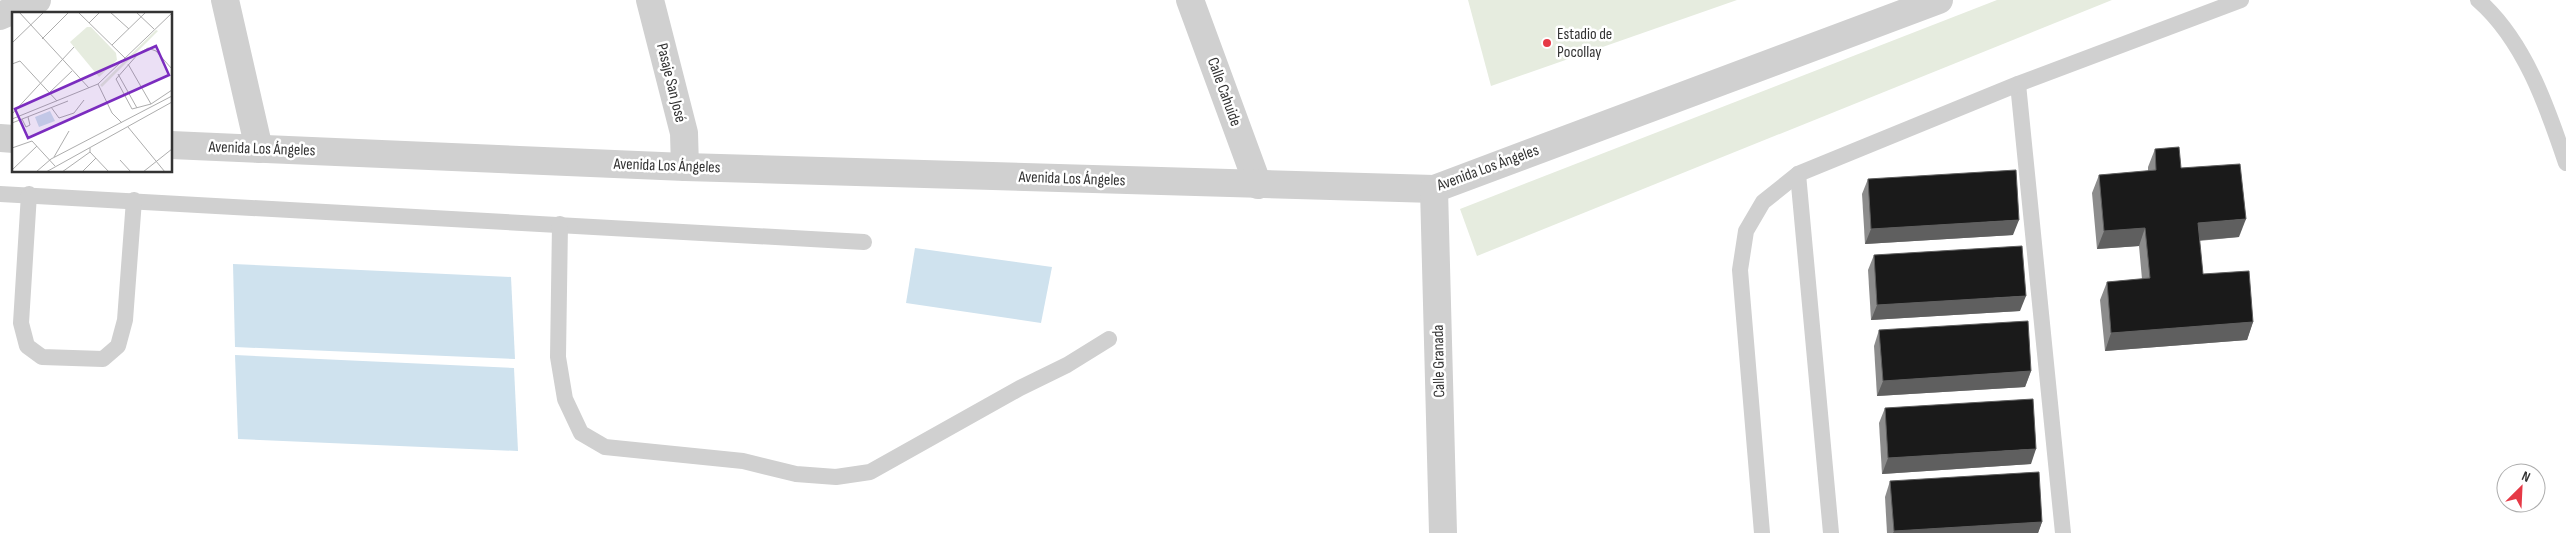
<svg xmlns="http://www.w3.org/2000/svg" width="2566" height="533" font-family="'Sofia Sans Condensed',sans-serif">
<style>
.green{fill:#e6ecdf}
.water{fill:#cfe2ee}
.lines{fill:none;stroke-linecap:round;stroke-linejoin:round}
.service{stroke:#d0d0d0;stroke-width:16}
.minor{stroke:#d0d0d0;stroke-width:28}
.tertiary{stroke:#d0d0d0;stroke-width:28}
.wall{fill:#8c8c8c}
.shaded-wall{fill:#5f5f5f}
.building{fill:#1a1a1a;stroke:#5f5f5f}
.poi-dot{fill:#e63946;stroke:#fff;stroke-width:2}
.labels{text-anchor:middle;dominant-baseline:central;stroke-width:5;stroke-linejoin:round;paint-order:stroke}
.poi-label{font-size:16px;fill:#333;stroke:#fff;text-anchor:start}
.street-label{font-size:16px;fill:#333;stroke:#fff}
.inset-road{fill:none;stroke:#adadad;stroke-width:1}
.view{fill:#7b2cbf;fill-opacity:0.15;stroke:#7b2cbf;stroke-width:2.5}
.inset-edge{fill:none;stroke:#333;stroke-width:2.5}
</style>
<rect width="100%" height="100%" fill="#fff"/>
<g class="green">
<path d="M 1468,0 L 1737,0 L 1491,86 Z"/>
<path d="M 1997,0 L 2112,0 L 1477,256 L 1460,209 Z"/>
</g>
<g class="water">
<path d="M 915,248 L 1052,267 L 1041,323 L 906,303 Z"/>
<path d="M 233,264 L 511,277 L 515,359 L 235,347 Z"/>
<path d="M 235,355 L 514,368 L 518,451 L 238,439 Z"/>
</g>
<g class="lines">
<g class="service">
<path d="M 2478,0 C 2524,40 2547,106 2566,163"/>
<path d="M 2018,84 L 2063,533"/>
<path d="M 1798,174 L 1831,533"/>
<path d="M 0,194 L 864,242"/>
<path d="M 29,194 L 21,323 L 27,346 L 42,357 L 103,359 L 118,346 L 125,320 L 134,200"/>
<path d="M 560,224 L 558,357 L 565,399 L 581,433 L 605,447 L 743,461 L 796,474 L 836,477 L 870,472 L 1020,388 L 1067,365 L 1109,339"/>
<path d="M 1762,533 L 1740,270 L 1746,231 L 1763,202 L 1798,174 L 2018,84 L 2241,0"/>
</g>
<g class="minor">
<path d="M 225,0 L 259,149"/>
<path d="M 650,0 L 684,133 L 685,167"/>
<path d="M 1190,0 L 1258,185"/>
<path d="M 0,16 L 37,0"/>
</g>
<g class="tertiary">
<path d="M 0,138 L 14,139"/>
<path d="M 171,145 L 685,167 L 1434,189 L 1939,0"/>
<path d="M 1434,189 L 1443,533"/>
</g>
</g>
<g class="wall">
<path d="M 2155,149 L 2181,168 L 2239,237 L 2199,241 L 2203,274 L 2253,322 L 2247,340 L 2105,351 L 2100,300 L 2107,282 L 2142,279 L 2139,246 L 2097,249 L 2092,193 L 2099,175 L 2148,171 L 2148,167 Z"/>
<path d="M 1868,179 L 2013,235 L 1865,244 L 1862,194 Z"/>
<path d="M 1874,255 L 2020,311 L 1871,320 L 1868,270 Z"/>
<path d="M 1879,330 L 2031,371 L 2025,387 L 1877,396 L 1874,346 Z"/>
<path d="M 1885,408 L 2031,464 L 1882,474 L 1879,423 Z"/>
<path d="M 1890,481 L 2042,522 L 2038,533 L 1887,533 L 1885,497 Z"/>
</g>
<g class="shaded-wall">
<path d="M 2246,219 L 2239,237 L 2191,241 L 2198,223 Z"/>
<path d="M 2019,220 L 2013,235 L 1865,244 L 1871,229 Z"/>
<path d="M 2145,228 L 2139,246 L 2097,249 L 2104,231 Z"/>
<path d="M 2026,296 L 2020,311 L 1871,320 L 1877,305 Z"/>
<path d="M 2253,322 L 2247,340 L 2105,351 L 2111,333 Z"/>
<path d="M 2031,371 L 2025,387 L 1877,396 L 1883,381 Z"/>
<path d="M 2036,449 L 2031,464 L 1882,474 L 1888,458 Z"/>
<path d="M 2042,522 L 2038,533 L 1893,533 L 1894,531 Z"/>
</g>
<g class="building">
<path d="M 2179,147 L 2181,168 L 2240,164 L 2246,219 L 2198,223 L 2203,274 L 2249,271 L 2253,322 L 2111,333 L 2107,282 L 2150,278 L 2145,228 L 2104,231 L 2099,175 L 2156,170 L 2155,149 Z"/>
<path d="M 2016,170 L 2019,220 L 1871,229 L 1868,179 Z"/>
<path d="M 2022,246 L 2026,296 L 1877,305 L 1874,255 Z"/>
<path d="M 2028,321 L 2031,371 L 1883,381 L 1879,330 Z"/>
<path d="M 2033,399 L 2036,449 L 1888,458 L 1885,408 Z"/>
<path d="M 2039,472 L 2042,522 L 1894,531 L 1890,481 Z"/>
</g>
<circle class="poi-dot" cx="1547" cy="43" r="5"/>
<g class="labels">
<g class="poi-label">
<text x="1557" y="34">Estadio de<tspan x="1557" dy="18">Pocollay</tspan></text>
</g>
<g class="street-label">
<text transform="translate(671 83) rotate(76)">Pasaje San José</text>
<text transform="translate(1224 92) rotate(70)">Calle Cahuide</text>
<text transform="translate(262 149) rotate(2)">Avenida Los Ángeles</text>
<text transform="translate(667 166) rotate(2)">Avenida Los Ángeles</text>
<text transform="translate(1488 168) rotate(-20)">Avenida Los Ángeles</text>
<text transform="translate(1072 179) rotate(2)">Avenida Los Ángeles</text>
<text transform="translate(1439 361) rotate(-91)">Calle Granada</text>
</g>
</g>
<g transform="translate(12 12)">
<rect width="160" height="160" fill="#fff"/>
<path d="M 75,15 L 79,15 L 104,41 L 105,48 L 87,65 L 58,30 ZM 144,18 L 146,19 L 90,75 L 88,73 Z" fill="#e6ecdf"/>
<path d="M 38,99 L 43,109 L 27,115 L 23,105 Z" fill="#cfe2ee"/>
<path class="inset-road" d="M 7,0 L 77,76M 66,0 L 113,46M 98,0 L 117,17M 124,0 L 142,17M 77,11 L 88,0M 30,27 L 57,0M 0,31 L 32,0M 100,33 L 134,0M 0,52 L 8,49 L 45,89M 116,52 L 139,92M 160,57 L 144,39 L 136,36 L 126,42 L 104,67 L 120,97 L 139,92 L 160,78M 106,62 L 125,96M 86,72 L 100,101 L 110,111M 38,80 L 60,59M 39,95 L 47,106 L 62,101 L 72,88M 0,102 L 62,35M 0,107 L 86,72 L 160,1M 10,107 L 14,115 L 18,113 L 16,105M 0,111 L 56,89M 116,115 L 153,160M 0,136 L 20,129 L 43,154M 78,140 L 97,160M 42,145 L 57,119M 108,148 L 119,160M 0,158 L 25,134M 24,160 L 39,147 L 160,84M 34,160 L 160,90M 50,160 L 78,140 L 78,136M 70,160 L 84,146M 131,160 L 160,137"/>
<path class="view" d="M 144,34 L 157,63 L 16,126 L 3,97 Z"/>
<rect width="160" height="160" class="inset-edge"/>
</g>
<g transform="translate(2521 488) rotate(24)"><circle r="24" fill="#ffffff" stroke="#adadad"/>
<path d="M0-4L9 19L0 12L-9 19Z" fill="#e63946"/>
<text y="-8" font-size="14" font-weight="bold" text-anchor="middle" fill="#333333">N</text>
</g>
</svg>
